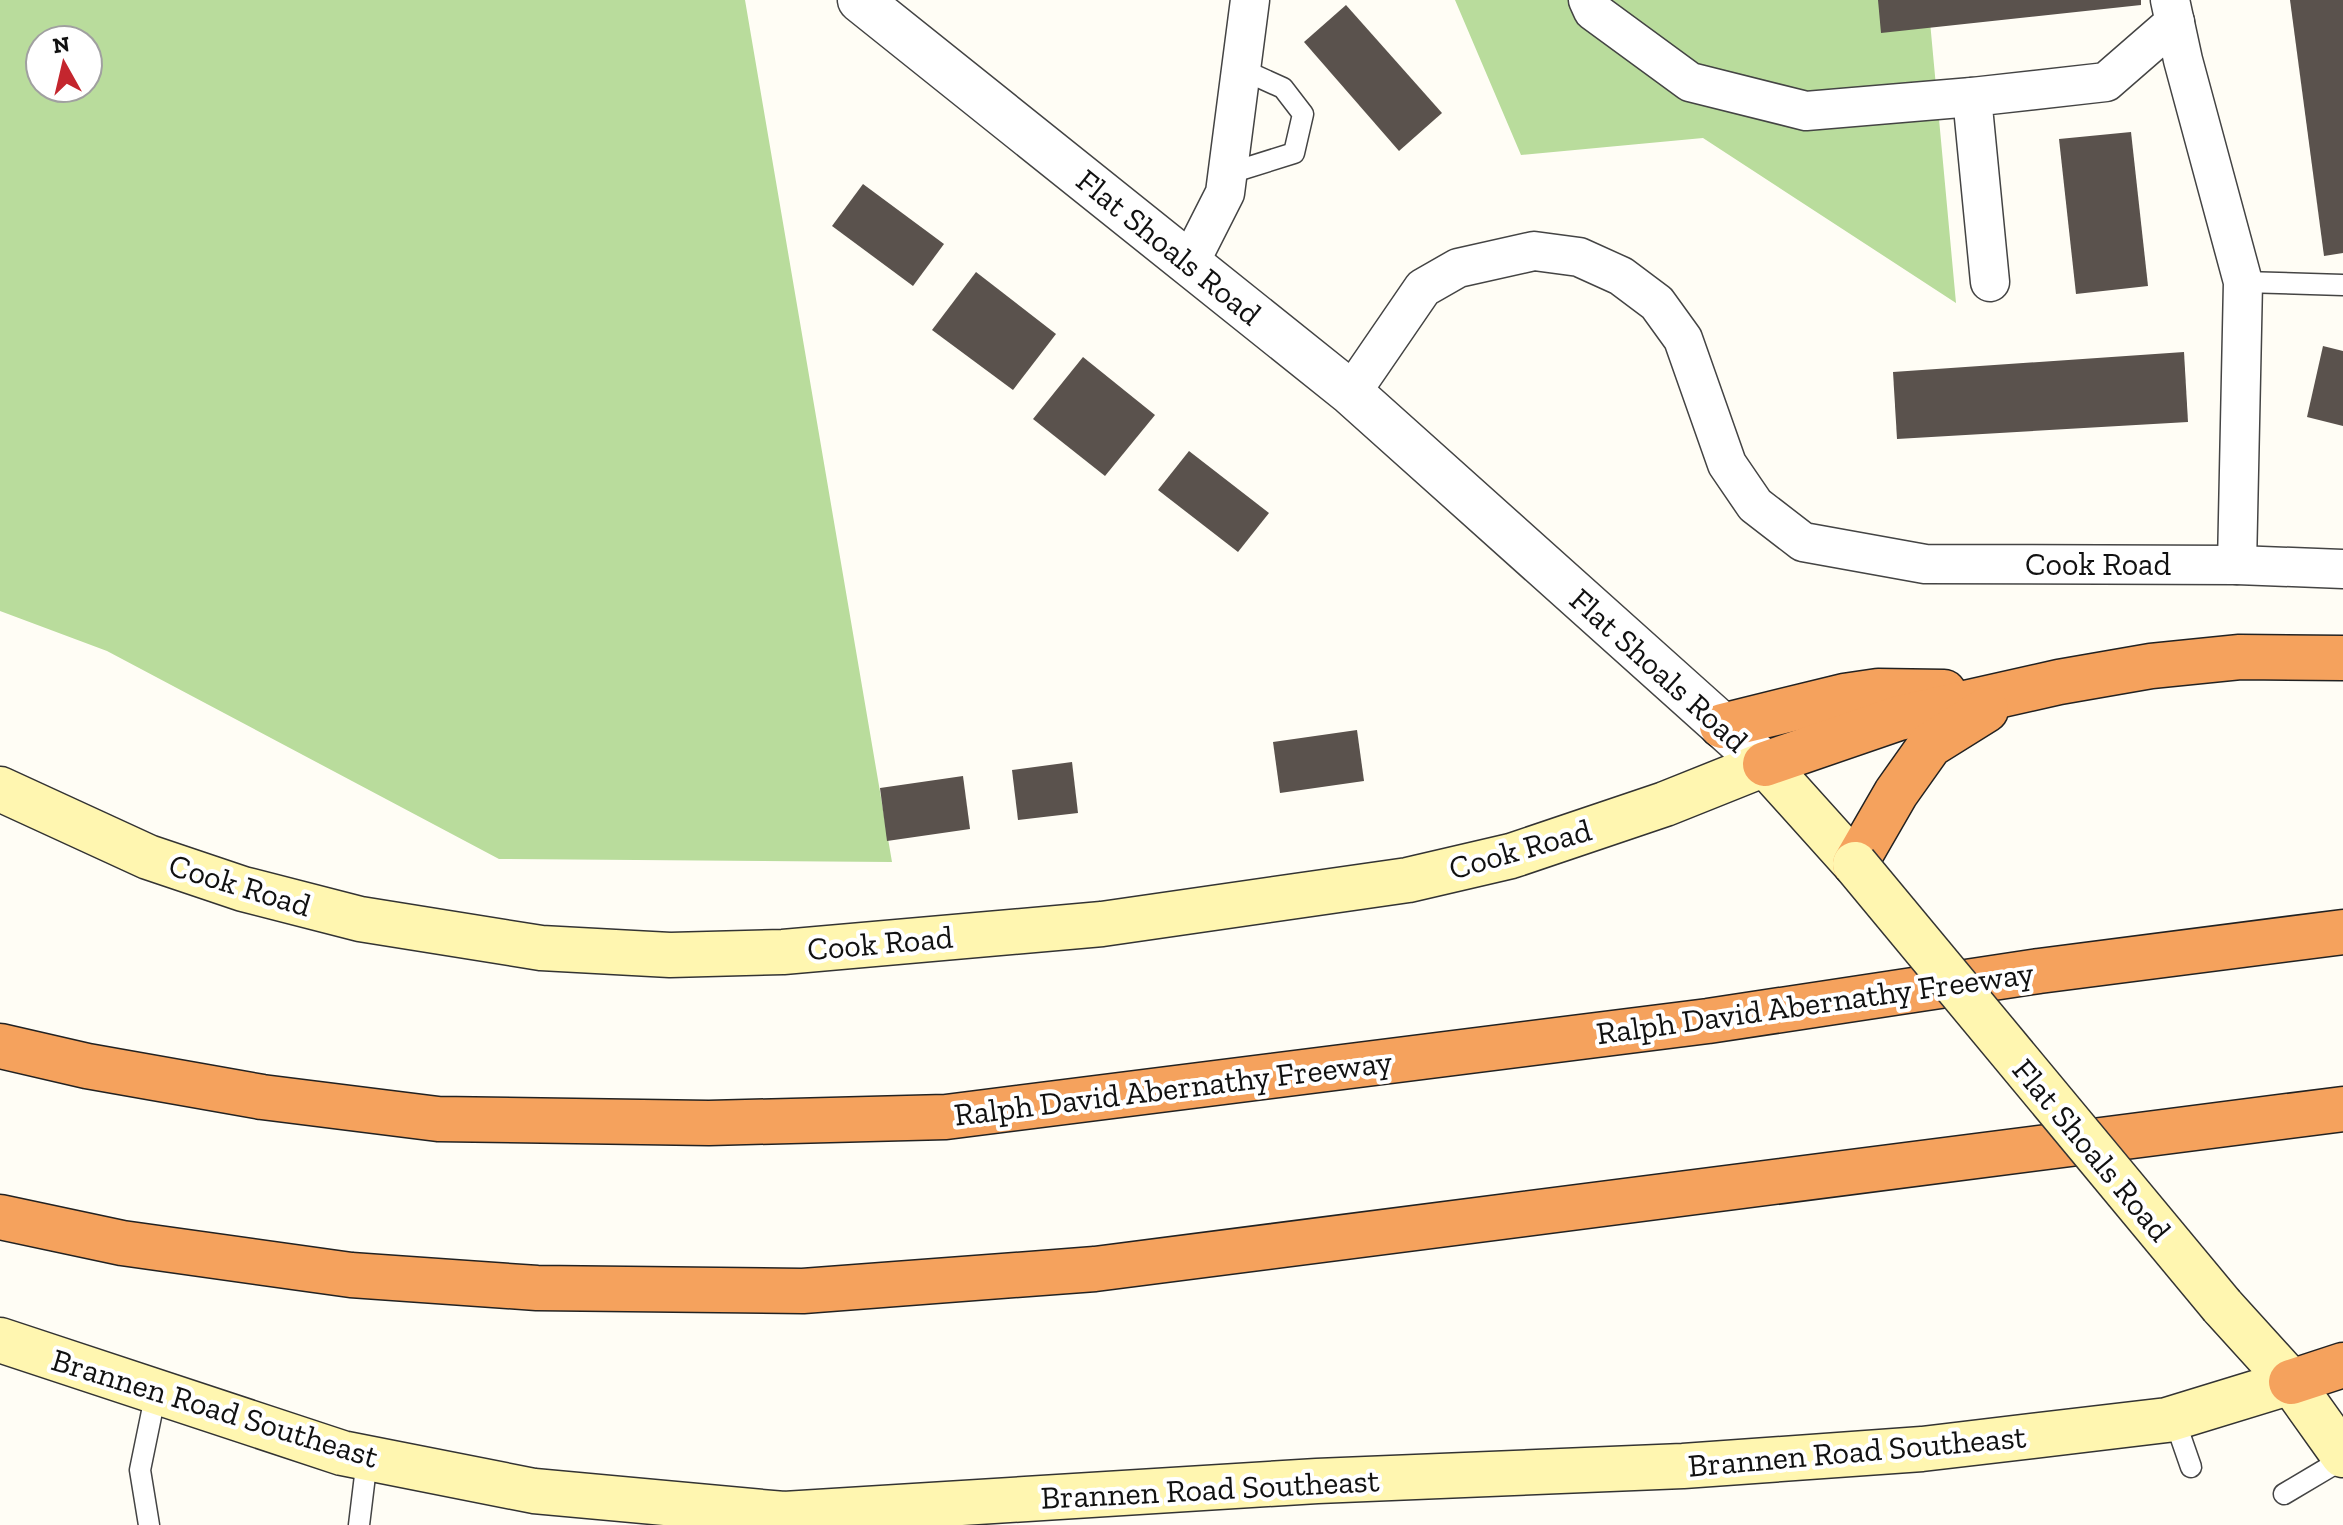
<svg xmlns="http://www.w3.org/2000/svg" width="2343" height="1525" font-family="'Zilla Slab',serif">
<style>
.forest{fill:#b9dc9c;fill-rule:evenodd}
.building{fill:#5a524d}
.lines{fill:none;stroke-linecap:round;stroke-linejoin:round}
.service-casing{stroke:#444;stroke-width:23}
.minor-casing{stroke:#444;stroke-width:41}
.tertiary-casing{stroke:#444;stroke-width:47}
.secondary-casing{stroke:#333;stroke-width:47}
.motorway-casing{stroke:#222;stroke-width:47}
.service{stroke:#fff;stroke-width:20}
.minor{stroke:#fff;stroke-width:38}
.tertiary{stroke:#fff;stroke-width:44}
.secondary{stroke:#fff6b0;stroke-width:44}
.motorway{stroke:#f5a25d;stroke-width:44}
.secondary-bridge-casing{stroke:#333;stroke-width:47;stroke-linecap:butt}
.secondary-bridge{stroke:#fff6b0;stroke-width:44}
.labels{text-anchor:middle;dominant-baseline:central;stroke-width:8;stroke-linejoin:round;paint-order:stroke}
.street-label{font-size:32px;fill:#111;stroke:#fff}
</style>
<rect width="100%" height="100%" fill="#fffdf5"/>
<g class="forest">
<path d="M 0,0 L 745,0 L 892,862 L 499,859 L 107,651 L 0,611 ZM 40,40 L 88,40 L 88,88 L 40,88 Z"/>
<path d="M 1455,0 L 1928,0 L 1956,303 L 1703,138 L 1521,155 Z"/>
</g>
<g class="building">
<path d="M 1878,0 L 2141,0 L 2141,5 L 1881,33 Z"/>
<path d="M 2290,0 L 2343,0 L 2343,253 L 2324,256 Z"/>
<path d="M 1346,5 L 1442,113 L 1399,151 L 1304,42 Z"/>
<path d="M 2131,132 L 2148,286 L 2076,294 L 2059,139 Z"/>
<path d="M 863,184 L 944,244 L 913,286 L 832,226 Z"/>
<path d="M 976,272 L 1056,334 L 1013,390 L 932,330 Z"/>
<path d="M 2323,346 L 2343,351 L 2343,426 L 2307,417 Z"/>
<path d="M 2184,352 L 2188,422 L 1897,439 L 1893,372 Z"/>
<path d="M 1083,357 L 1155,415 L 1105,476 L 1033,419 Z"/>
<path d="M 1189,451 L 1269,513 L 1238,552 L 1158,490 Z"/>
<path d="M 1357,730 L 1364,781 L 1280,793 L 1273,742 Z"/>
<path d="M 1072,762 L 1078,813 L 1018,820 L 1012,770 Z"/>
<path d="M 963,776 L 970,829 L 887,841 L 880,788 Z"/>
</g>
<g class="lines">
<g class="service-casing">
<g id="service">
<path d="M 1227,174 L 1294,153 L 1303,114 L 1283,88 L 1241,69"/>
<path d="M 2243,282 L 2343,285"/>
<path d="M 2174,1418 L 2191,1467"/>
<path d="M 2284,1494 L 2343,1459"/>
<path d="M 149,1525 L 140,1470 L 156,1392"/>
<path d="M 359,1525 L 367,1459"/>
</g>
</g>
<g class="minor-casing">
<g id="minor">
<path d="M 1588,0 L 1593,11 L 1690,82 L 1806,111 L 1972,97"/>
<path d="M 2170,0 L 2183,60 L 2243,282 L 2237,565"/>
<path d="M 1189,264 L 1225,193 L 1250,0"/>
<path d="M 1990,282 L 1972,97 L 2106,82 L 2175,22"/>
<path d="M 1351,393 L 1423,288 L 1458,268 L 1534,251 L 1579,257 L 1621,276 L 1657,303 L 1683,339 L 1727,464 L 1755,505 L 1803,542 L 1925,564 L 2237,565 L 2343,569"/>
</g>
</g>
<g class="tertiary-casing">
<path id="tertiary" d="M 860,0 L 1351,393 L 1765,764"/>
</g>
<g class="secondary-casing">
<g id="secondary">
<path d="M 0,789 L 148,857 L 243,889 L 360,919 L 541,948 L 670,955 L 783,952 L 1102,924 L 1408,880 L 1511,856 L 1665,804 L 1765,764 L 1855,864"/>
<path d="M 2222,1306 L 2291,1382 L 2343,1455"/>
<path d="M 0,1340 L 342,1453 L 534,1491 L 784,1514 L 1317,1481 L 1683,1466 L 1922,1449 L 2167,1420 L 2291,1382"/>
</g>
</g>
<g class="motorway-casing">
<g id="motorway">
<path d="M 1722,726 L 1844,696 L 1878,691 L 1944,692"/>
<path d="M 1765,764 L 1899,718 L 2059,682 L 2151,666 L 2240,657 L 2343,658"/>
<path d="M 1855,864 L 1896,793 L 1930,745 L 1986,710"/>
<path d="M 0,1046 L 87,1066 L 262,1097 L 438,1119 L 709,1123 L 946,1117 L 1708,1021 L 2039,971 L 2343,932"/>
<path d="M 0,1217 L 122,1243 L 351,1275 L 537,1288 L 803,1291 L 1095,1269 L 2343,1109"/>
<path d="M 2291,1382 L 2343,1365"/>
</g>
</g>
<use href="#service" class="service"/>
<use href="#minor" class="minor"/>
<use href="#tertiary" class="tertiary"/>
<use href="#secondary" class="secondary"/>
<use href="#motorway" class="motorway"/>
<g class="secondary-bridge-casing">
<path id="secondary-bridge" d="M 1855,864 L 2222,1306"/>
</g>
<use href="#secondary-bridge" class="secondary-bridge"/>
</g>
<g class="labels">
<g class="street-label">
<text transform="translate(1169 247) rotate(39)">Flat Shoals Road</text>
<text x="2098" y="564">Cook Road</text>
<text transform="translate(1659 670) rotate(42)">Flat Shoals Road</text>
<text transform="translate(1520 849) rotate(-16)">Cook Road</text>
<text transform="translate(240 885) rotate(17)">Cook Road</text>
<text transform="translate(880 943) rotate(-5)">Cook Road</text>
<text transform="translate(1815 1003) rotate(-8)">Ralph David Abernathy Freeway</text>
<text transform="translate(1173 1088) rotate(-7)">Ralph David Abernathy Freeway</text>
<text transform="translate(2092 1150) rotate(50)">Flat Shoals Road</text>
<text transform="translate(215 1408) rotate(17)">Brannen Road Southeast</text>
<text transform="translate(1857 1451) rotate(-5)">Brannen Road Southeast</text>
<text transform="translate(1210 1489) rotate(-3)">Brannen Road Southeast</text>
</g>
</g>
<g transform="translate(64 64) rotate(352)"><circle r="38" fill="#ffffff" stroke="#a0a0a0" stroke-width="2"/>
<path d="M0-6L14 30L0 20L-14 30Z" fill="#c4262e"/>
<text y="-12" font-size="22" font-weight="bold" text-anchor="middle" fill="#111111">N</text>
</g>
</svg>
